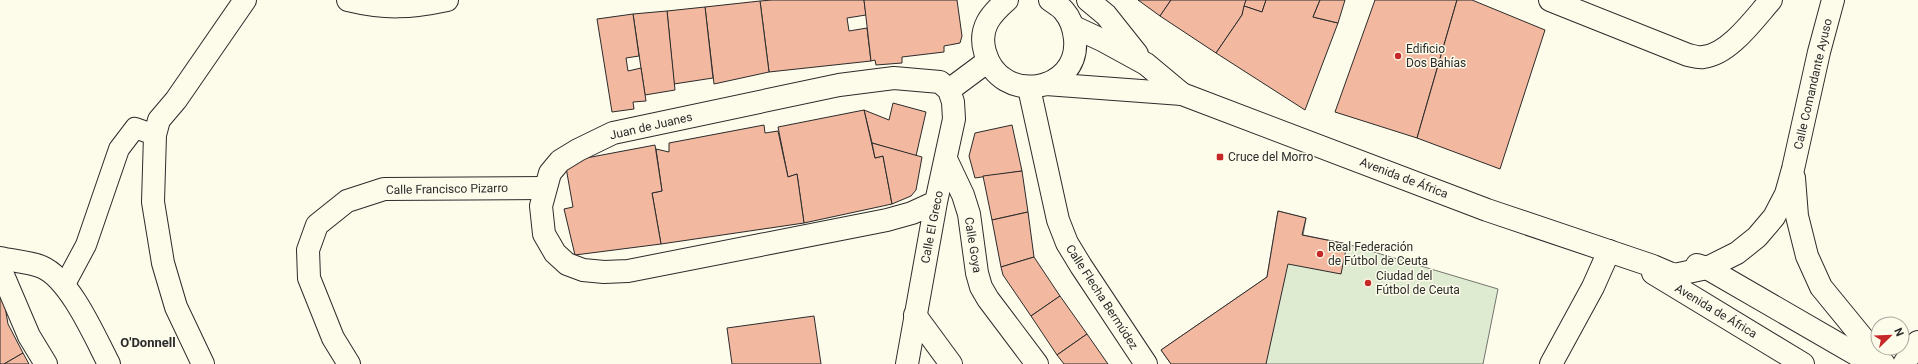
<svg xmlns="http://www.w3.org/2000/svg" width="1918" height="364" font-family="Roboto,sans-serif">
<style>
.green{fill:#deebd1;stroke:#74746e}
.building{fill:#f2b8a0;stroke:#2b2b2b}
.lines{fill:none;stroke-linecap:round;stroke-linejoin:round}
.pedestrian-casing{stroke:#2b2b2b;stroke-width:22}
.minor-casing{stroke:#2b2b2b;stroke-width:24}
.secondary-casing{stroke:#2b2b2b;stroke-width:24}
.pedestrian{stroke:#fdfbea;stroke-width:20}
.minor{stroke:#fdfbea;stroke-width:22}
.secondary{stroke:#fdfbea;stroke-width:22}
.poi-dot{fill:#c62828;stroke:#fdfbea;stroke-width:1.5}
.labels{text-anchor:middle;dominant-baseline:central;stroke-width:3;stroke-linejoin:round;paint-order:stroke}
.poi-label{font-size:12px;fill:#2b2b2b;stroke:#fdfbea;text-anchor:start}
.street-label{font-size:12px;fill:#2b2b2b;stroke:#fdfbea}
.neighbourhood-label{font-size:13px;font-weight:bold;fill:#2b2b2b;stroke:#fdfbea}
</style>
<rect width="100%" height="100%" fill="#fdfbea"/>
<path class="green" d="M 1278,211 L 1306,218 L 1303,235 L 1347,244 L 1498,289 L 1483,364 L 1171,364 L 1161,350 L 1267,277 Z"/>
<g class="building">
<path d="M 772,0 L 864,0 L 866,15 L 847,18 L 849,31 L 867,28 L 871,61 L 769,72 L 760,1 Z"/>
<path d="M 864,0 L 957,0 L 962,36 L 960,43 L 944,46 L 944,52 L 902,57 L 902,63 L 876,65 L 875,60 L 871,61 Z"/>
<path d="M 1138,0 L 1171,0 L 1160,16 Z"/>
<path d="M 1171,0 L 1246,0 L 1242,15 L 1216,53 L 1160,16 Z"/>
<path d="M 1246,0 L 1266,0 L 1262,12 L 1244,6 Z"/>
<path d="M 1266,0 L 1320,0 L 1313,17 L 1338,23 L 1305,110 L 1216,53 L 1242,15 L 1244,6 L 1262,12 Z"/>
<path d="M 1320,0 L 1345,0 L 1338,23 L 1313,17 Z"/>
<path d="M 1375,0 L 1457,0 L 1417,138 L 1335,112 Z"/>
<path d="M 1457,0 L 1472,0 L 1545,30 L 1500,169 L 1417,138 Z"/>
<path d="M 760,1 L 769,72 L 714,84 L 705,7 Z"/>
<path d="M 705,7 L 713,78 L 674,84 L 667,11 Z"/>
<path d="M 667,11 L 675,90 L 645,95 L 633,14 Z"/>
<path d="M 633,14 L 639,56 L 626,58 L 628,71 L 641,68 L 646,101 L 633,102 L 634,109 L 612,112 L 597,19 Z"/>
<path d="M 893,103 L 926,112 L 916,156 L 872,143 L 864,110 L 889,120 Z"/>
<path d="M 864,110 L 875,158 L 883,156 L 892,204 L 804,223 L 797,174 L 788,177 L 778,127 Z"/>
<path d="M 764,125 L 765,133 L 778,131 L 788,177 L 797,174 L 804,223 L 661,244 L 652,193 L 662,191 L 656,149 L 669,152 L 669,143 Z"/>
<path d="M 1012,125 L 1022,171 L 975,178 L 969,156 L 975,133 Z"/>
<path d="M 872,143 L 922,157 L 916,190 L 911,196 L 892,204 L 883,156 L 875,158 Z"/>
<path d="M 655,145 L 662,191 L 652,193 L 661,244 L 575,255 L 564,209 L 573,207 L 565,162 Z"/>
<path d="M 1022,171 L 1028,212 L 992,220 L 983,176 Z"/>
<path d="M 1278,211 L 1306,218 L 1302,235 L 1347,244 L 1341,274 L 1288,264 L 1266,364 L 1171,364 L 1161,350 L 1267,277 Z"/>
<path d="M 1028,212 L 1034,257 L 1001,267 L 992,220 Z"/>
<path d="M 1034,257 L 1060,296 L 1031,316 L 1003,275 L 1001,267 Z"/>
<path d="M 0,295 L 3,295 L 8,324 L 23,353 L 4,364 L 0,364 Z"/>
<path d="M 1060,296 L 1087,334 L 1057,355 L 1031,316 Z"/>
<path d="M 814,316 L 821,364 L 732,364 L 727,328 Z"/>
<path d="M 1087,334 L 1108,364 L 1064,364 L 1057,355 Z"/>
<path d="M 23,353 L 29,364 L 4,364 Z"/>
</g>
<g class="lines">
<g class="pedestrian-casing">
<path id="pedestrian" d="M 64,286 L 86,245 L 119,149 L 135,128 L 155,135"/>
</g>
<g class="minor-casing">
<g id="minor">
<path d="M 348,0 C 385,9 410,8 447,0"/>
<path d="M 1550,0 L 1688,55 C 1693,56 1699,58 1703,57 C 1729,55 1755,18 1771,0"/>
<path d="M 1029,88 L 1058,220 L 1067,243 L 1081,266 L 1146,364"/>
<path d="M 949,90 L 988,61"/>
<path d="M 946,159 L 963,195 L 969,214 L 977,273 L 981,287 L 988,299 L 1037,364"/>
<path d="M 0,258 C 13,261 29,262 42,267 C 70,279 95,337 109,364"/>
<path d="M 0,268 L 29,336 L 46,364"/>
<path d="M 915,315 L 951,364"/>
<path d="M 203,364 L 176,307 L 163,263 L 153,202 L 155,135 L 159,120 L 176,100 L 245,0"/>
<path d="M 349,364 L 333,338 L 309,278 L 308,250 L 317,225 L 347,201 L 384,189 L 545,188"/>
<path d="M 907,364 L 936,202 L 954,119 L 953,102 L 949,90 L 940,82 L 894,78 L 839,85 L 613,133 L 578,150 L 560,161 L 550,173 L 541,206 L 544,234 L 555,253 L 567,264 L 583,270 L 604,272 L 628,271 L 887,220 L 912,213 L 936,202"/>
<path d="M 1551,364 L 1593,287 L 1609,251"/>
<path d="M 1904,364 L 1918,342"/>
</g>
</g>
<g class="secondary-casing">
<g id="secondary">
<path d="M 1007,0 C 991,14 978,28 985,52 C 1000,106 1080,93 1075,39 C 1074,29 1071,19 1064,11 C 1061,7 1054,3 1050,0"/>
<path d="M 1088,0 L 1106,15 L 1137,54"/>
<path d="M 1074,27 L 1104,41 L 1146,64 L 1182,94"/>
<path d="M 1046,84 L 1182,94 L 1487,210 L 1653,266 L 1674,275 L 1707,268 L 1737,253 L 1757,237 L 1774,217 L 1786,194 L 1793,169 L 1819,52 L 1833,0"/>
<path d="M 1794,178 L 1797,216 L 1807,256 L 1821,287 L 1884,364"/>
<path d="M 1697,265 L 1707,268 L 1873,364"/>
<path d="M 1653,273 L 1803,364"/>
</g>
</g>
<use href="#pedestrian" class="pedestrian"/>
<use href="#minor" class="minor"/>
<use href="#secondary" class="secondary"/>
</g>
<g class="poi-dot">
<circle cx="1398" cy="56" r="4"/>
<rect x="1216" y="153" width="8" height="8" rx="2"/>
<circle cx="1320" cy="254" r="4"/>
<circle cx="1368" cy="283" r="4"/>
</g>
<g class="labels">
<g class="poi-label">
<text x="1406" y="49">Edificio<tspan x="1406" dy="14">Dos Bahías</tspan></text>
<text x="1228" y="157">Cruce del Morro</text>
<text x="1328" y="247">Real Federación<tspan x="1328" dy="14">de Fútbol de Ceuta</tspan></text>
<text x="1376" y="276">Ciudad del<tspan x="1376" dy="14">Fútbol de Ceuta</tspan></text>
</g>
<g class="street-label">
<text transform="translate(1813 84) rotate(-77)">Calle Comandante Ayuso</text>
<text transform="translate(651 126) rotate(-13)">Juan de Juanes</text>
<text transform="translate(1404 178) rotate(21)">Avenida de África</text>
<text transform="translate(447 189) rotate(-1)">Calle Francisco Pizarro</text>
<text transform="translate(932 227) rotate(-79)">Calle El Greco</text>
<text transform="translate(973 245) rotate(81)">Calle Goya</text>
<text transform="translate(1102 297) rotate(57)">Calle Flecha Bermúdez</text>
<text transform="translate(1716 311) rotate(31)">Avenida de África</text>
</g>
<g class="neighbourhood-label">
<text x="148" y="342">O'Donnell</text>
</g>
</g>
<g transform="translate(1890 336) rotate(67)"><circle r="19" fill="#fdfbea" stroke="#a9a89e"/>
<path d="M0-3L7 15L0 10L-7 15Z" fill="#c62828"/>
<text y="-6" font-size="11" font-weight="bold" text-anchor="middle" fill="#2b2b2b">N</text>
</g>
</svg>
